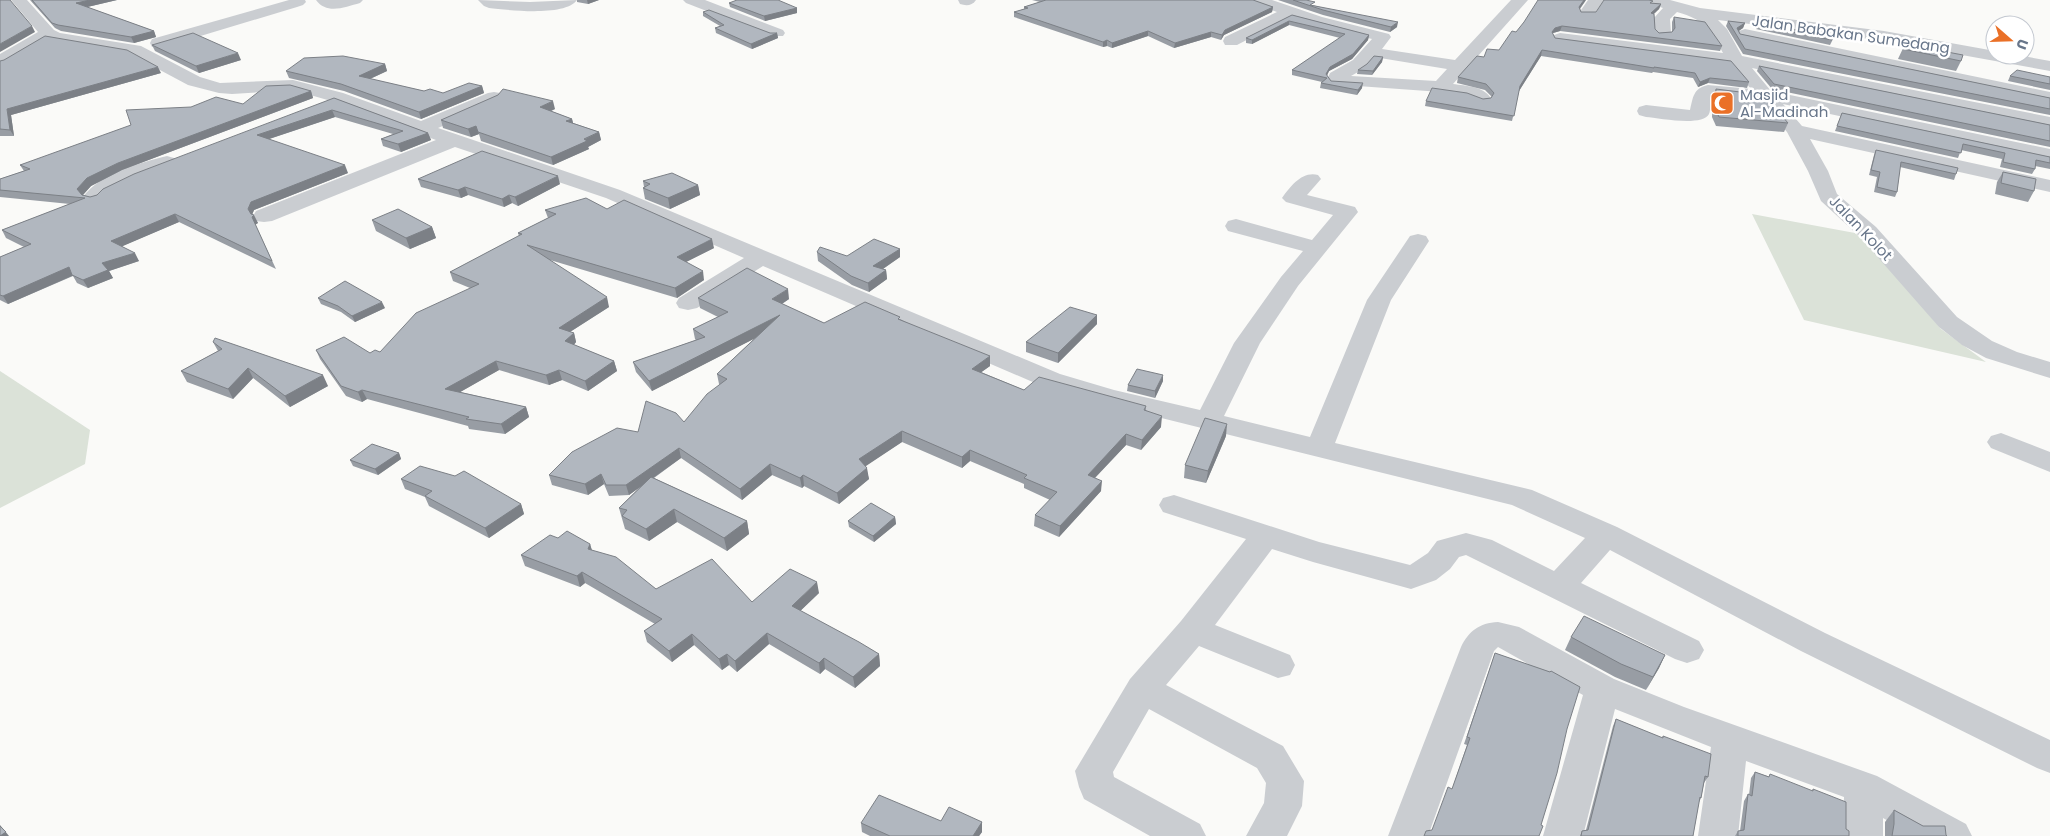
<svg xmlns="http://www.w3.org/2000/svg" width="2050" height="836" font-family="Poppins,sans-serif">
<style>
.green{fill:#dbe2d8}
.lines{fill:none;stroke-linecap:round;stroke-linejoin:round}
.minor{fill:#cacdd1;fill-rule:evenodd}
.wall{fill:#989da4}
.shaded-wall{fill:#7c8086}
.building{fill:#b1b7bf;stroke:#7c8086}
.labels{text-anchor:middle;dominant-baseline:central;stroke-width:5;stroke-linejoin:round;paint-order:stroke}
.far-street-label{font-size:15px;fill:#68768a;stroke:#fff}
.far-poi-label{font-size:15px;fill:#68768a;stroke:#fff;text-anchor:start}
</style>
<rect width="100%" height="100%" fill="#fafaf8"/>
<g class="green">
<path d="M 1752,214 L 1855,233 L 1877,252 L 1941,329 L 1986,362 L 1804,320 Z"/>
<path d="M 0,371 L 90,430 L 85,464 L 0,508 Z"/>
</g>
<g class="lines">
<g class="minor">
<path d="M 11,0 L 27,0 L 54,30 L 60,33 L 141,46 L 200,77 L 220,83 L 293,80 L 343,93 L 421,121 L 488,93 L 494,92 L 500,93 L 503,97 L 500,101 L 438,128 L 620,190 L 1060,374 L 1114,390 L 1200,410 L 1234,343 L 1281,277 L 1303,251 L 1228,231 L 1225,226 L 1228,221 L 1236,219 L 1312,240 L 1333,215 L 1286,202 L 1282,198 C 1291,186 1302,171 1318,175 L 1321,179 L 1307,195 L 1355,207 L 1358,212 L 1298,286 L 1260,343 L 1224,416 L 1310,437 L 1367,300 L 1410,236 L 1418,234 L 1426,236 L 1429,241 L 1391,300 L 1335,443 L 1532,490 L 1617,527 L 1825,633 L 2050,740 L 2050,773 L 2037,768 L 1801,651 L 1610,550 L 1581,583 L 1699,641 L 1704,650 L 1699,659 L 1687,663 L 1675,659 L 1466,555 L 1459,557 L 1450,569 L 1436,580 L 1411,589 L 1313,562 L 1272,549 L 1215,625 L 1290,655 L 1295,665 L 1290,675 L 1278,678 L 1199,646 L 1166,685 L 1283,746 L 1304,781 L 1302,806 L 1287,836 L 1246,836 L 1264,803 L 1266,783 L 1257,768 L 1149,709 L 1113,772 L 1114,777 L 1200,824 L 1206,836 L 1150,836 L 1084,799 L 1079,787 L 1075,771 L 1130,679 L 1181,621 L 1246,539 L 1163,512 L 1159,505 L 1163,498 L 1174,495 L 1319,542 L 1410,565 L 1428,553 L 1437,541 L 1466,533 L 1492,540 L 1554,571 L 1585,538 L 1512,505 L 1097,402 L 1042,386 L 763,266 L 697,308 L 688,310 L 679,308 L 676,303 L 679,298 L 744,258 L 606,198 L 455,147 L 272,221 L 264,222 L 256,221 L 253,216 L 256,211 L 436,140 L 331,101 L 293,90 L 232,94 L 219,93 L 188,85 L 130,54 L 48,40 L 6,65 L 0,66 L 0,54 L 38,32 Z"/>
<path d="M 289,0 L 305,0 L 306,2 L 303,5 L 297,7 L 164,47 L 152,47 L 150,43 L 152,39 Z"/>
<path d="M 316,0 L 363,0 L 360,3 C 345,7 327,15 316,0 Z"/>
<path d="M 478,0 L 530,2 L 577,0 C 565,17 508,10 489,8 L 484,6 Z"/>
<path d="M 683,0 L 705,0 L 783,30 L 785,33 L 783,36 L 771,36 L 686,3 Z"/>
<path d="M 958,0 L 976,0 C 972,6 966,6 960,4 Z"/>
<path d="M 1249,0 L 1272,0 L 1322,17 L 1389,34 L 1391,37 L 1382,49 L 1455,60 L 1511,0 L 1528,0 L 1453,84 C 1466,86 1483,86 1491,98 L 1488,102 L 1482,103 L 1466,97 L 1441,92 L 1330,84 L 1327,80 L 1330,73 L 1353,60 L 1372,39 L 1311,24 L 1291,17 L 1237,45 L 1225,45 L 1223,41 L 1225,37 L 1277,12 L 1252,3 ZM 1374,57 L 1447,69 L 1436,81 L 1351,76 L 1365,68 Z"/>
<path d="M 1588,0 L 1604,0 L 1593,16 L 1581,16 L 1579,13 Z"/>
<path d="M 1645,0 L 1670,0 L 1700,8 L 1884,31 L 1995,51 L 1995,55 L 2018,55 L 2050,61 L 2050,71 L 1884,41 L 1718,20 L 1727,29 L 1742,56 L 2050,117 L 2050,129 L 1752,68 L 1771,91 L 2050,149 L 2050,161 L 1783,104 L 1802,126 L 2050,180 L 2050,192 L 1810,139 L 1828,171 L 1837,194 L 1876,227 L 1957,317 L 1992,341 L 2017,352 L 2050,362 L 2050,378 L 1986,358 L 1962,345 L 1939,327 L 1860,237 L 1821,201 L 1808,171 L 1787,132 L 1759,99 L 1753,100 L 1712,96 L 1710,98 C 1710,102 1711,109 1709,114 C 1703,127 1658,118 1646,117 L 1639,115 L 1637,111 L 1639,107 L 1646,105 L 1690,110 C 1693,98 1693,88 1708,85 L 1751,89 L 1730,64 L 1560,43 L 1554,41 L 1552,38 L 1554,35 L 1560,33 L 1723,53 C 1711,29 1705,20 1677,12 L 1670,19 L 1671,33 L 1669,36 L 1657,36 L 1655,33 L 1654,18 L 1663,8 L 1648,3 Z"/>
<path d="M 1745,29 L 2050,92 L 2050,102 L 1739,37 L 1737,34 L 1739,31 Z"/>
<path d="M 167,156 L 174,158 L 177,162 L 174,166 L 125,185 L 101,201 L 94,203 L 87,201 L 83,197 C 100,173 140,163 167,156 Z"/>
<path d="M 2001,433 L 2050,452 L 2050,472 L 1991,448 L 1987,442 L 1991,436 Z"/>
<path d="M 1498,622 L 1519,627 L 1614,679 L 1684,707 L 1877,776 L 1966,824 L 1972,836 L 1915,836 L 1883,818 L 1883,836 L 1843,836 L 1844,797 L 1746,761 L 1738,836 L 1698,836 L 1711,747 L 1615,709 L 1583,836 L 1543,836 L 1583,695 L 1498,647 L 1494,651 L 1428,836 L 1388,836 L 1461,647 C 1469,631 1479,623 1498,622 Z"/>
</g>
</g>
<g class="wall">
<path d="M 30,0 L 117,0 L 87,7 L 154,31 L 156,37 L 134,43 L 61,31 L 55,28 Z"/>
<path d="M 577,0 L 599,0 L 588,4 L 577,2 Z"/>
<path d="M 1032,0 L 1253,0 L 1273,7 L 1272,12 L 1224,35 L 1221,40 L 1211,37 L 1174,48 L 1148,36 L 1112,48 L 1107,46 L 1103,47 L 1014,17 L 1014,12 L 1024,9 L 1024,7 L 1040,2 Z"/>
<path d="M 1278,0 L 1293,0 L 1397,27 L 1390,32 L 1323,15 Z"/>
<path d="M 1586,0 L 1580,9 L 1581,12 L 1596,12 L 1652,3 L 1661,4 L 1659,9 L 1654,14 L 1655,29 L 1659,33 L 1672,32 L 1672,22 L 1674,17 L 1722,46 L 1720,51 L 1560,31 L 1553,33 L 1553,34 L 1555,38 L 1749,82 L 1747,88 L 1708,83 L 1698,87 L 1693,78 L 1653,72 L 1652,73 L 1541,56 L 1519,91 L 1512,121 L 1425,106 L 1426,101 L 1483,99 L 1491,98 L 1492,97 L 1485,90 L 1457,83 L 1458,77 L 1484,57 L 1499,50 Z"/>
<path d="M 729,3 L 797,8 L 797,13 L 765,21 L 730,7 Z"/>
<path d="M 703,12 L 770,33 L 777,33 L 778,38 L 752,49 L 716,33 L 715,28 L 720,26 L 703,16 Z"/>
<path d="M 1292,15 L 1369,35 L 1368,40 L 1352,59 L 1329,71 L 1327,76 L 1331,81 L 1362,88 L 1357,95 L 1320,88 L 1321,83 L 1322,82 L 1292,75 L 1292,70 L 1340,38 L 1289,25 L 1252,44 L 1246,43 L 1246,38 Z"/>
<path d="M 1728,21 L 1745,23 L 1743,28 L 1739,31 L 1740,34 L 2050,98 L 2050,115 L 1743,54 L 1726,26 Z"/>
<path d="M 1757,25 L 1834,37 L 1830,45 L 1756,29 Z"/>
<path d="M 1905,44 L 1961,61 L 1956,71 L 1898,59 Z"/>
<path d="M 152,45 L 241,60 L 199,73 L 155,51 Z"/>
<path d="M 1383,57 L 1382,62 L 1372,75 L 1357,74 L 1358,70 Z"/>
<path d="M 0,61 L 161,73 L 11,115 L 14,136 L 0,136 Z"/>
<path d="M 385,64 L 387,71 L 370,79 L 424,91 L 443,93 L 482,86 L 484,93 L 421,119 L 344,91 L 289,78 L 286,71 Z"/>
<path d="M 1759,66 L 2050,125 L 2050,147 L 1772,89 L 1757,71 Z"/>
<path d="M 2010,76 L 2050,77 L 2050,90 L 2008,81 Z"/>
<path d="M 1716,89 L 1788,123 L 1784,132 L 1716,126 L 1712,117 L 1713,98 Z"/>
<path d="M 311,91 L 313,98 L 122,170 L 91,186 L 83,195 L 90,197 L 97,195 L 334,98 L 428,133 L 431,140 L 401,152 L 383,146 L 381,139 L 393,134 L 335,117 L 269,139 L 348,173 L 254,210 L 252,215 L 258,223 L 255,224 L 276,269 L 179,222 L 122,246 L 139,261 L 109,271 L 113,278 L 88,288 L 77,283 L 73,276 L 8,304 L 0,300 L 0,257 L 24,247 L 6,238 L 2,230 L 70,204 L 0,197 L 0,179 L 24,171 L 20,165 L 243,104 Z"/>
<path d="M 555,109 L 551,111 L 572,119 L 573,123 L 599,132 L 601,140 L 588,147 L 589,149 L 553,165 L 481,141 L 479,134 L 471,137 L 443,128 L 441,120 Z"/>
<path d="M 1842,113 L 2050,157 L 2050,169 L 2035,166 L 2035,169 L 2032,174 L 2000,167 L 2002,159 L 1961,150 L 1958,158 L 1835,131 Z"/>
<path d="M 1876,150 L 1956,174 L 1954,180 L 1900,167 L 1897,192 L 1895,197 L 1874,192 L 1877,177 L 1869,175 L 1874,155 Z"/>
<path d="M 2003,172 L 2034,191 L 2028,202 L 1995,194 L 1997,182 Z"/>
<path d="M 418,179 L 560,184 L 518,206 L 512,203 L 504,207 L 468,195 L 461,198 L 421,187 Z"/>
<path d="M 643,181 L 698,185 L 700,195 L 670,209 L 645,199 L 643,188 L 644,187 Z"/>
<path d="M 607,209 L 714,248 L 686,262 L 704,280 L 677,298 L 550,260 L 609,307 L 570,332 L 574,333 L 576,342 L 574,345 L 614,361 L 617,371 L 588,391 L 562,380 L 549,385 L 499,370 L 460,392 L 526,407 L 529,417 L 505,434 L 469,429 L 468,426 L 367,399 L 362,402 L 346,396 L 320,359 L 316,350 L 370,353 L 380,352 L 470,288 L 453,281 L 450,272 L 519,236 L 518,233 L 548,218 L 545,210 Z"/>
<path d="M 372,220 L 432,227 L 436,238 L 410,249 L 376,231 Z"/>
<path d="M 900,249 L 900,257 L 883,269 L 886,270 L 887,279 L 869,292 L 852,285 L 818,261 L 817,252 L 847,256 Z"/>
<path d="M 318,298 L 385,308 L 355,322 L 341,312 L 321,304 Z"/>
<path d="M 698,298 L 789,299 L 782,304 L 824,323 L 900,319 L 990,366 L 981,372 L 1024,390 L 1146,406 L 1146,410 L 1161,427 L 1141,450 L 1126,445 L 1095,478 L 1101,491 L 1059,537 L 1034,526 L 1035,515 L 1050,500 L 1024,488 L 1024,484 L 970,461 L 962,468 L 902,442 L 865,466 L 869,479 L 839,504 L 804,486 L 802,488 L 772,475 L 742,500 L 681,458 L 654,478 L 747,521 L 749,534 L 727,551 L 677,522 L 649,541 L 625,529 L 619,508 L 640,487 L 629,495 L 609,496 L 604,484 L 588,495 L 552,485 L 549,475 L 638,432 L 684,422 L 720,384 L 719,384 L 717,374 L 755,338 L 652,391 L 636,372 L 633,362 L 696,340 L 695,339 L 693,329 L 718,317 L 700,308 Z"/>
<path d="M 1097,315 L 1097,324 L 1058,363 L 1026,352 L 1026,342 Z"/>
<path d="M 213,342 L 328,386 L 290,407 L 253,378 L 233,399 L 187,382 L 181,371 L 218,351 Z"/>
<path d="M 1163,381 L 1155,398 L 1127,391 L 1128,385 Z"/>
<path d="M 1226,436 L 1206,483 L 1184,478 L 1185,465 Z"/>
<path d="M 399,453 L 401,459 L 378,475 L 353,466 L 350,460 Z"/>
<path d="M 401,479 L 521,504 L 524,514 L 489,538 L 429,506 L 425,497 L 405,489 Z"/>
<path d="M 895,517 L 896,524 L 874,542 L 849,527 L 848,521 Z"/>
<path d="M 558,538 L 590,544 L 592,550 L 656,589 L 752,602 L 819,593 L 800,611 L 879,654 L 880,666 L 855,688 L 825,669 L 820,674 L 769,644 L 737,672 L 729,665 L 722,670 L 694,645 L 672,662 L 647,642 L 644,631 L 655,624 L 585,583 L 580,587 L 525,566 L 521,555 Z"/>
<path d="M 1571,637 L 1665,655 L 1659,668 L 1646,690 L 1615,677 L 1565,650 Z"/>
<path d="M 1495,653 L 1550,672 L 1452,789 L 1467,745 L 1464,744 Z"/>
<path d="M 1616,719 L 1662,738 L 1663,736 L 1708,777 L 1704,783 L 1701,798 L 1699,802 L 1693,836 L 1580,836 L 1582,831 L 1586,830 L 1613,726 Z"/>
<path d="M 1755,772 L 1812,791 L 1813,789 L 1846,829 L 1849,836 L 1735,836 L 1738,831 L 1740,831 L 1744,801 L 1748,794 L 1749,795 L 1751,778 Z"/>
<path d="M 1894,810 L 1923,826 L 1947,836 L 1885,836 L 1885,822 Z"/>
<path d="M 941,821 L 982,822 L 982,832 L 979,836 L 870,836 L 862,832 L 861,823 Z"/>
</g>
<g class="shaded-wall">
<path d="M 90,0 L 117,0 L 79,9 L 76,3 Z"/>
<path d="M 587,0 L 599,0 L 588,4 Z"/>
<path d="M 1584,0 L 1586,0 L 1577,12 L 1579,7 Z"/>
<path d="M 1661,4 L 1659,9 L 1649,18 L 1651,13 Z"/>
<path d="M 1273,7 L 1272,12 L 1224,35 L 1221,40 L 1222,35 L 1225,30 Z"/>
<path d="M 797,8 L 797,13 L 765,21 L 764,16 Z"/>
<path d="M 1289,21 L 1289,25 L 1252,44 L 1252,40 Z"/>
<path d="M 1398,22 L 1397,27 L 1390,32 L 1391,27 Z"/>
<path d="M 1745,23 L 1743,28 L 1735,33 L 1737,28 Z"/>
<path d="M 32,26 L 35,32 L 0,52 L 0,44 Z"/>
<path d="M 1562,26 L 1560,31 L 1553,33 L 1550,37 L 1552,32 L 1555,28 Z"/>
<path d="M 154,31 L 156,37 L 134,43 L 131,37 Z"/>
<path d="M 1148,31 L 1148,36 L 1112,48 L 1112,43 Z"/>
<path d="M 1211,32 L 1211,37 L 1174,48 L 1175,43 Z"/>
<path d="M 777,33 L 778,38 L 752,49 L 751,44 Z"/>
<path d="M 1369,35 L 1368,40 L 1352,59 L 1329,71 L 1325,79 L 1326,74 L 1330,67 Z"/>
<path d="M 1107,40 L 1107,46 L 1103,47 L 1103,42 Z"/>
<path d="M 1542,50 L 1541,56 L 1519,91 L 1520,86 Z"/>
<path d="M 238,53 L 241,60 L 199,73 L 196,66 Z"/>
<path d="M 1383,57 L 1382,62 L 1372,75 L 1373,71 Z"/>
<path d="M 385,64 L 387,71 L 361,83 L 359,76 Z"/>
<path d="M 158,67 L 161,73 L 11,115 L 14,136 L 10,130 L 7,109 Z"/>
<path d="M 1710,78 L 1708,83 L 1698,87 L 1700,82 Z"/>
<path d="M 1363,83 L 1362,88 L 1357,95 L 1358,90 Z"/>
<path d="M 482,86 L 484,93 L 421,119 L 419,112 Z"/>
<path d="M 311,91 L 313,98 L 122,170 L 91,186 L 81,197 L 77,189 L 87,178 L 118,163 Z"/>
<path d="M 553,101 L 555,109 L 542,115 L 540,107 Z"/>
<path d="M 332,110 L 335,117 L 260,142 L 257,135 Z"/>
<path d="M 572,119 L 574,127 L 566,121 Z"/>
<path d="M 476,126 L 479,134 L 471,137 L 468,129 Z"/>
<path d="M 599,132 L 601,140 L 588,147 L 589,149 L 553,165 L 551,157 Z"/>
<path d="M 428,133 L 431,140 L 401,152 L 398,144 Z"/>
<path d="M 345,165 L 348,173 L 254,210 L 251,217 L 248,209 L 251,202 Z"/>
<path d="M 558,176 L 560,184 L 518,206 L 515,197 Z"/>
<path d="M 698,185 L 700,195 L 670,209 L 668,198 Z"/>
<path d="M 465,187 L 468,195 L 461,198 L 458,190 Z"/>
<path d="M 509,195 L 512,203 L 504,207 L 502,199 Z"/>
<path d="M 175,214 L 179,222 L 116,249 L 111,241 Z"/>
<path d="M 254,215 L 258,223 L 255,225 L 252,217 Z"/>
<path d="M 432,227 L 436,238 L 410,249 L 406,238 Z"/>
<path d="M 712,239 L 714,248 L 678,266 L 677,257 Z"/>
<path d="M 900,249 L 900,257 L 874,275 L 873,266 Z"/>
<path d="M 135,253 L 139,261 L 109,271 L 113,278 L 88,288 L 83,280 L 102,263 Z"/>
<path d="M 69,267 L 74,275 L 8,304 L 3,296 Z"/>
<path d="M 886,270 L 887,279 L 869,292 L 868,283 Z"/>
<path d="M 703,271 L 704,280 L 677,298 L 675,288 Z"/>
<path d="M 788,289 L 789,299 L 774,309 L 772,299 Z"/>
<path d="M 607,297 L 609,307 L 562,337 L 559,328 Z"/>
<path d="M 382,302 L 385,308 L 355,322 L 352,316 Z"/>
<path d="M 780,315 L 781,325 L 652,391 L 649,381 Z"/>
<path d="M 1097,315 L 1097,324 L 1058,363 L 1058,353 Z"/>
<path d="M 574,333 L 576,342 L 568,351 L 565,341 Z"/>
<path d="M 990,356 L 990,366 L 972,379 L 972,369 Z"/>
<path d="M 496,361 L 499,370 L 448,399 L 445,389 Z"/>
<path d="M 614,361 L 617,371 L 588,391 L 585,381 Z"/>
<path d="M 248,368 L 253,378 L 233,399 L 228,389 Z"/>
<path d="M 559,370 L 562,380 L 549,385 L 546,375 Z"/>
<path d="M 323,375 L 328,386 L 290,407 L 285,396 Z"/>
<path d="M 1163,375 L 1163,381 L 1155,398 L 1155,391 Z"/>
<path d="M 362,390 L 367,399 L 362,402 L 358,392 Z"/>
<path d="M 526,407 L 529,417 L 505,434 L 501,424 Z"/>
<path d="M 1162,416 L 1161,427 L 1141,450 L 1142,440 Z"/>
<path d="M 1227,424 L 1226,436 L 1206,483 L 1208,471 Z"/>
<path d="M 902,431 L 902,442 L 860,470 L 859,459 Z"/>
<path d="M 1126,434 L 1126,445 L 1087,486 L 1088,475 Z"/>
<path d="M 679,448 L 681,458 L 629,495 L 626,485 Z"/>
<path d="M 970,450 L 970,461 L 962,468 L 962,457 Z"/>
<path d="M 399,453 L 401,459 L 378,475 L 375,469 Z"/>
<path d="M 770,464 L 772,475 L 742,500 L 740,489 Z"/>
<path d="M 867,468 L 869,479 L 839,504 L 837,493 Z"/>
<path d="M 601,474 L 604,484 L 588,495 L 585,484 Z"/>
<path d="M 803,475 L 804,486 L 802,488 L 800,478 Z"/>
<path d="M 1102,481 L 1101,491 L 1059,537 L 1060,526 Z"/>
<path d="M 521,504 L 524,514 L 489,538 L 485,528 Z"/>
<path d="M 674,509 L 677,522 L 649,541 L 646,529 Z"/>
<path d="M 895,517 L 896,524 L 874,542 L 873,536 Z"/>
<path d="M 747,521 L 749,534 L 727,551 L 724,538 Z"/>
<path d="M 590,544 L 593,555 L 588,549 Z"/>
<path d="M 582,572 L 585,583 L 580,587 L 577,576 Z"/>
<path d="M 817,582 L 819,593 L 794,617 L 792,606 Z"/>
<path d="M 767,633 L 769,644 L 737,672 L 735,661 Z"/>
<path d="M 692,634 L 694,645 L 672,662 L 669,651 Z"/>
<path d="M 727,654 L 729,665 L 722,670 L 719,659 Z"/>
<path d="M 879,654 L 880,666 L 855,688 L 853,677 Z"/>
<path d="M 1665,655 L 1659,668 L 1646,690 L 1653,677 Z"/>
<path d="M 824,658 L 825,669 L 820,674 L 819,663 Z"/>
<path d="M 982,822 L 982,832 L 979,836 L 973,836 Z"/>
<path d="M 0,825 L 9,836 L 0,836 Z"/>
</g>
<g class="building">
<path d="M 0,0 L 10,0 L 32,26 L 0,44 Z"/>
<path d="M 32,0 L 90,0 L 76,3 L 154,31 L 131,37 L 58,25 L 52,23 Z"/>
<path d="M 737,0 L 778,0 L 797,8 L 764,16 L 729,3 Z"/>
<path d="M 1046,0 L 1253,0 L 1273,7 L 1225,30 L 1222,35 L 1211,32 L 1175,43 L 1148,31 L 1112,43 L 1107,40 L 1103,42 L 1014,12 L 1028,8 L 1024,7 Z"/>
<path d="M 1293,0 L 1306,0 L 1315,2 L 1310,5 L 1398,22 L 1391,27 L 1323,10 Z"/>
<path d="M 1538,0 L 1584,0 L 1579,7 L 1581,12 L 1596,12 L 1604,0 L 1649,0 L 1653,1 L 1650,3 L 1661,4 L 1651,13 L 1654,14 L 1655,29 L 1659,33 L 1672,32 L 1675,28 L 1674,17 L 1705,22 L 1722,46 L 1562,26 L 1555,28 L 1552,32 L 1555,38 L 1731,61 L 1749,82 L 1710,78 L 1700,82 L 1695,73 L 1654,67 L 1654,68 L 1542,50 L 1520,86 L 1514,116 L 1426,101 L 1432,88 L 1467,93 L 1483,99 L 1491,98 L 1494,93 L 1486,84 L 1458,77 L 1477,56 L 1484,57 L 1487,49 L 1499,50 L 1512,31 L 1516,32 L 1524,22 Z"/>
<path d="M 709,10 L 770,33 L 777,33 L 751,44 L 715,28 L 724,25 L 703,12 Z"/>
<path d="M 1292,15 L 1369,35 L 1353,54 L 1330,67 L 1326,74 L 1331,81 L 1363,83 L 1358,90 L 1321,83 L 1327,78 L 1292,70 L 1345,34 L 1289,21 L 1252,40 L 1246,38 Z"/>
<path d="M 1728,21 L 1745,23 L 1737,28 L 1740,34 L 2050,98 L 2050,109 L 1745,49 Z"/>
<path d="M 1757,25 L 1797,30 L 1834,37 L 1832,40 Z"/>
<path d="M 193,33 L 238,53 L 196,66 L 152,45 Z"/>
<path d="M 45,36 L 127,50 L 158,67 L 7,109 L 10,130 L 0,129 L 0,61 L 4,60 Z"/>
<path d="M 1905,44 L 1963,55 L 1961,61 L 1903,49 Z"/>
<path d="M 343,56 L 385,64 L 359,76 L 424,91 L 430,89 L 443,93 L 469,83 L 482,86 L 419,112 L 341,84 L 286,71 L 304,58 Z"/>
<path d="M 1374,56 L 1383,57 L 1373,71 L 1358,70 L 1367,64 Z"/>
<path d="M 1759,66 L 2050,125 L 2050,141 L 1774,84 Z"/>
<path d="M 2017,70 L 2050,77 L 2050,84 L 2010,76 Z"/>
<path d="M 290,85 L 311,91 L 118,163 L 87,178 L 77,189 L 82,195 L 90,197 L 97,195 L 103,189 L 134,174 L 334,98 L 428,133 L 398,144 L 381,139 L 403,131 L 332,110 L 257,135 L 345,165 L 251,202 L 248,209 L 251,214 L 254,215 L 252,217 L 272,261 L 175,214 L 111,241 L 135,253 L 102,263 L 108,270 L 83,280 L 72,275 L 69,267 L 3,296 L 0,295 L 0,257 L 31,244 L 2,230 L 85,198 L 0,190 L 0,179 L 30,169 L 20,165 L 131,125 L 126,110 L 191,107 L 216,97 L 243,104 L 266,86 Z"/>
<path d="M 503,89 L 553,101 L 540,107 L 572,119 L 566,121 L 599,132 L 584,139 L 587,141 L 551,157 L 478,132 L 476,126 L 468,129 L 441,120 L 498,95 Z"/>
<path d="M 1716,89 L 1764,95 L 1788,123 L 1719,117 L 1715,108 Z"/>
<path d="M 1842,113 L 2050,157 L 2050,163 L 2036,160 L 2035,169 L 2003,162 L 2005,153 L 1963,144 L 1961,153 L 1837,126 Z"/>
<path d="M 1876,150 L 1958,168 L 1956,174 L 1901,162 L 1897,192 L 1877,187 L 1880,172 L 1871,170 Z"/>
<path d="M 482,151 L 558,176 L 515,197 L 509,195 L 502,199 L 465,187 L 458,190 L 418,179 Z"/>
<path d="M 2003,172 L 2036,179 L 2034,191 L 2001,183 Z"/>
<path d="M 672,173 L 698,185 L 668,198 L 643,188 L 650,184 L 643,181 Z"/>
<path d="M 586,198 L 607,209 L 624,200 L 712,239 L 677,257 L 703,271 L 675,288 L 527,245 L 607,297 L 559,328 L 574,333 L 565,341 L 614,361 L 585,381 L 559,370 L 546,375 L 496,361 L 445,389 L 526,407 L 501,424 L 466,419 L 469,417 L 362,390 L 358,392 L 341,386 L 316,350 L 344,337 L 370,353 L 375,350 L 380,352 L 416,313 L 479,284 L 450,272 L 522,234 L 518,233 L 556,214 L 545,210 Z"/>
<path d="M 398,209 L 432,227 L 406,238 L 372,220 Z"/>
<path d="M 874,239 L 900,249 L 873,266 L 886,270 L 868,283 L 851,276 L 817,252 L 820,247 L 847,256 Z"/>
<path d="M 747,268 L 788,289 L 772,299 L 824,323 L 865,302 L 900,317 L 898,319 L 990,356 L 972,369 L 1024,390 L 1039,377 L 1146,406 L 1144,410 L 1162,416 L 1142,440 L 1126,434 L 1088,475 L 1102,481 L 1060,526 L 1035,515 L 1057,492 L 1024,478 L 1027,475 L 970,450 L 962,457 L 902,431 L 859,459 L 867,468 L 837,493 L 803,475 L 800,478 L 770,464 L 740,489 L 679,448 L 626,485 L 606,485 L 601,474 L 585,484 L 549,475 L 572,452 L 617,428 L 638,432 L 646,401 L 676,413 L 684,422 L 707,394 L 727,379 L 717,374 L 780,315 L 649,381 L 633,362 L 705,337 L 693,329 L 728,312 L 698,298 Z"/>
<path d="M 345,281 L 382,302 L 352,316 L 338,306 L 318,298 Z"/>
<path d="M 1070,307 L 1097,315 L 1058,353 L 1026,342 Z"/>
<path d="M 215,338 L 323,375 L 285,396 L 248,368 L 228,389 L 181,371 L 222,349 L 213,342 Z"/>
<path d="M 1137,369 L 1163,375 L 1155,391 L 1128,385 Z"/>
<path d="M 1205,418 L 1227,424 L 1208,471 L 1185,465 Z"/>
<path d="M 372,444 L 399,453 L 375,469 L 350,460 Z"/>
<path d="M 420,466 L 455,476 L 464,471 L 521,504 L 485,528 L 425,496 L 432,491 L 401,479 Z"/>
<path d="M 651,477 L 747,521 L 724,538 L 674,509 L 646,529 L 622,516 L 627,510 L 619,508 Z"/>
<path d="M 871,503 L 895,517 L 873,536 L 848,521 Z"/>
<path d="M 567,531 L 590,544 L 588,549 L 616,557 L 656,589 L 712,559 L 752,602 L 790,569 L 817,582 L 792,606 L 859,642 L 879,654 L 853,677 L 824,658 L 819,663 L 767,633 L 735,661 L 727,654 L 719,659 L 692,634 L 669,651 L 644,631 L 662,619 L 582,572 L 577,576 L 521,555 L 550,535 L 558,538 Z"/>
<path d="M 1584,616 L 1665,655 L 1653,677 L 1621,664 L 1571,637 Z"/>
<path d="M 1495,653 L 1550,672 L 1551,671 L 1580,687 L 1567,729 L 1557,773 L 1541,825 L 1543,826 L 1539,836 L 1424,836 L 1426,831 L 1432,830 L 1448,787 L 1452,789 L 1470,738 L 1467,737 Z"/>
<path d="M 1616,719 L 1663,738 L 1663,736 L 1711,754 L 1708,777 L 1705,776 L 1701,798 L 1700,797 L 1693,836 L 1581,836 L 1582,831 L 1588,830 Z"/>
<path d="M 1755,772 L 1769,777 L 1770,774 L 1813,791 L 1813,789 L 1846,802 L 1846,829 L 1849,831 L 1849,836 L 1738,836 L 1738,831 L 1744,830 L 1748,794 L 1752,796 Z"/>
<path d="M 879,795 L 941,821 L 949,807 L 982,822 L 973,836 L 890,836 L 861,823 Z"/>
<path d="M 1894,810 L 1923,826 L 1945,826 L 1946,835 L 1947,836 L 1892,836 L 1894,824 Z"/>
<path d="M 0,826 L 6,832 L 0,836 Z"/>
</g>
<defs>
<g id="mosque-square" transform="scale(1.25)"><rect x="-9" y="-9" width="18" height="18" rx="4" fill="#ea7027" stroke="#fff"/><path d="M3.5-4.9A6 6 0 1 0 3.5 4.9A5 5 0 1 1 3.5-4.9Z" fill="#fff"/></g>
</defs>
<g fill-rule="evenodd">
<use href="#mosque-square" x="1722" y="103"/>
</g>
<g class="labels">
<g class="far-street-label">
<text transform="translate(1851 34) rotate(8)">Jalan Babakan Sumedang</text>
<text transform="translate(1861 228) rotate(46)">Jalan Kolot</text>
</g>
<g class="far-poi-label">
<text x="1740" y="94">Masjid<tspan x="1740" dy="17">Al-Madinah</tspan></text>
</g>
</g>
<g transform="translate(2010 40) rotate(110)"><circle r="24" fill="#ffffff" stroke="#c3c8d0"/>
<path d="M0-4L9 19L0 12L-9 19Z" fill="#ea7027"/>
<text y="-8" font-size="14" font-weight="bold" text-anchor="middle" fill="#68768a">U</text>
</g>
</svg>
